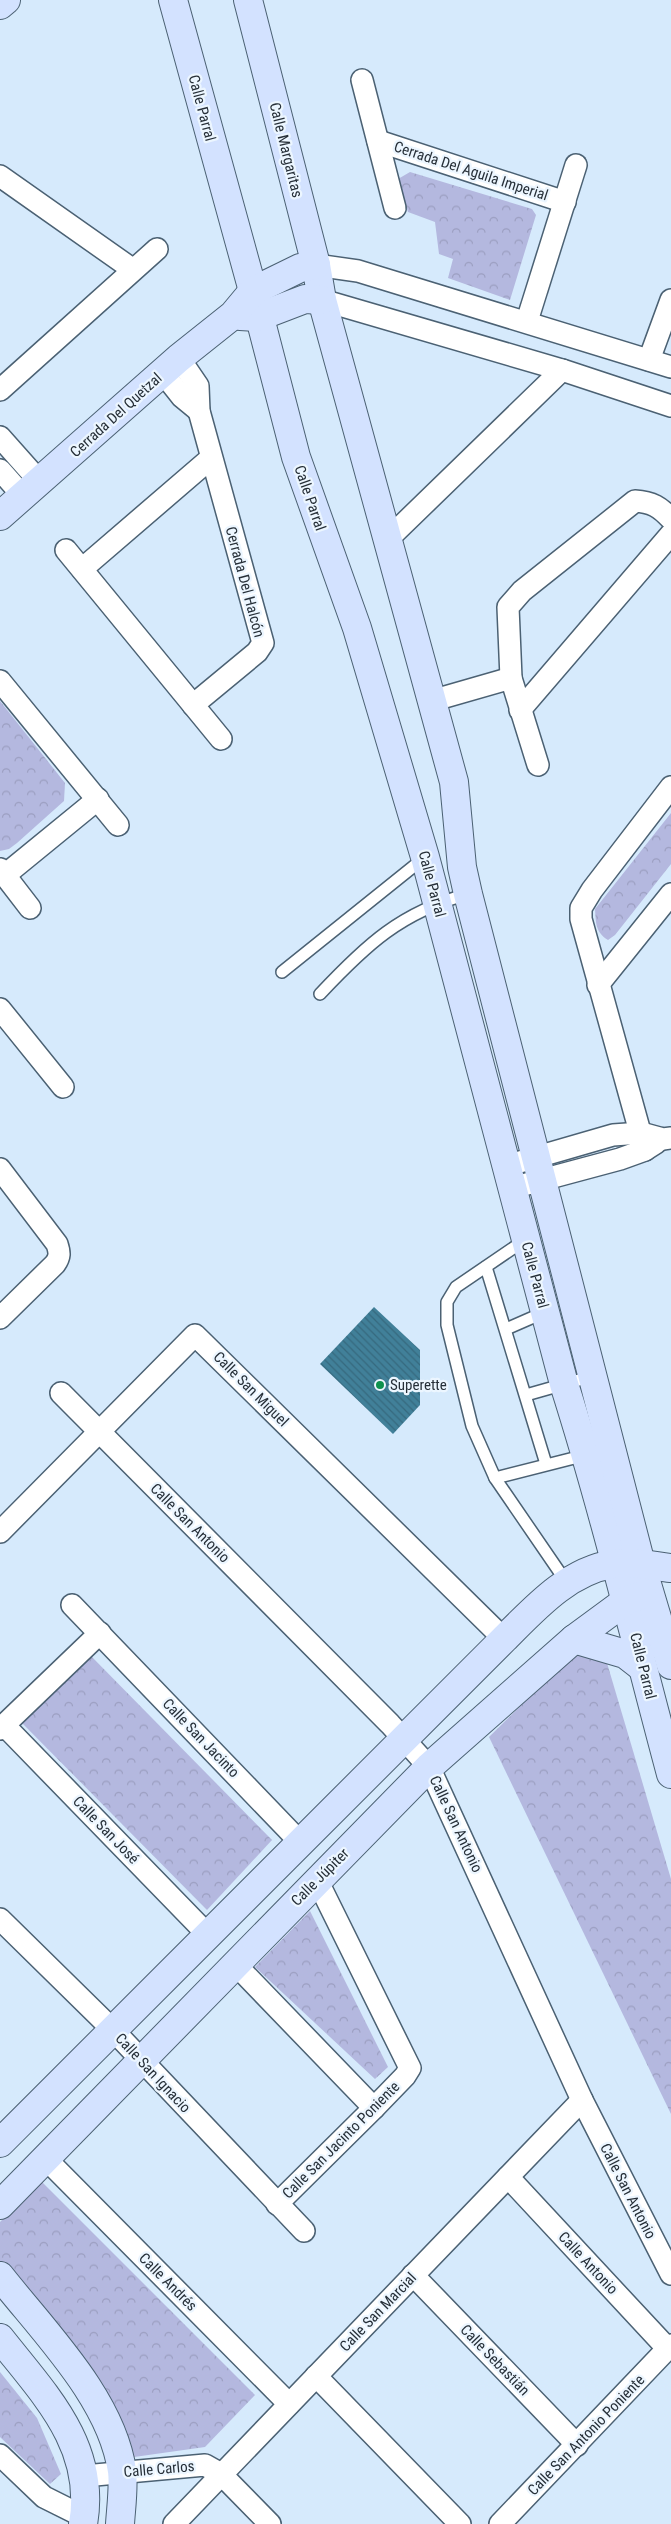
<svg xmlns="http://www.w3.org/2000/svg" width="671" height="2524" font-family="'Roboto Condensed',sans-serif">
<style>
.park{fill:url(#park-crowns)}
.building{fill:url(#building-back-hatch)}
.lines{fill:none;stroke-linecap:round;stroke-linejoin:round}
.lane-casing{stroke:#4b6173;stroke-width:14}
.street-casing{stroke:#4b6173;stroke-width:24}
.secondary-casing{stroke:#4b6173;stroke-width:30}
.lane{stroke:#fff;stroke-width:11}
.street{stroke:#fff;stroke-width:21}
.secondary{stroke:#d3e2ff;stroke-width:28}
.poi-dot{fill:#0e914e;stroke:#ecf6ff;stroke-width:2}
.labels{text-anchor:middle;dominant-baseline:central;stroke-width:4.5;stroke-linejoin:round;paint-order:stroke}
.street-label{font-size:15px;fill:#262f38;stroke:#ecf6ff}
.poi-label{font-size:15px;fill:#262f38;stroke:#ecf6ff;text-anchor:start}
</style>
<defs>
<pattern id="park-crowns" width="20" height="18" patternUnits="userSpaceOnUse" patternTransform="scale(1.25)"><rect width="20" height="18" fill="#b4b8df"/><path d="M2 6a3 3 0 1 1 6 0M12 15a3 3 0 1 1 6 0" fill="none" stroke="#9b9ec0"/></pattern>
<pattern id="building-back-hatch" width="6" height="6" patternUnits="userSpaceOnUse" patternTransform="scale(1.25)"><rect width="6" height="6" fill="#418099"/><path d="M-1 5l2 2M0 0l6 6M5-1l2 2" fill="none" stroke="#36697e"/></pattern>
</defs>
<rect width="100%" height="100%" fill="#d6eafc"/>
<g class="park">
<path d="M 410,172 L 532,209 L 536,215 L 510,300 L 448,278 L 453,259 L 439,254 L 435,222 L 408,212 L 398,179 Z"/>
<path d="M 0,701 L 65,783 L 64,801 L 17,843 L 9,849 L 0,851 Z"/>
<path d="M 671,813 L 671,864 L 615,935 L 608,940 C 595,932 596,922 595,909 Z"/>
<path d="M 579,1654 L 607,1663 L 671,1879 L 671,2114 L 489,1737 L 554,1673 Z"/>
<path d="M 91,1656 L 272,1840 L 207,1910 L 22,1723 Z"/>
<path d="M 310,1911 L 388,2067 L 375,2079 L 255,1967 Z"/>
<path d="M 41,2181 L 255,2395 L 205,2447 L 127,2458 L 0,2265 L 0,2222 Z"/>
<path d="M 0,2372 L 37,2418 L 61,2474 L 50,2484 L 0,2437 Z"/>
</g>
<path class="building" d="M 374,1307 L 420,1350 L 420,1405 L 393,1434 L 320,1364 Z"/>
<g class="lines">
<g class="lane-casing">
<g id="lane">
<path d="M 282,972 L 424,858"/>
<path d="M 320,994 C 366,945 401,912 468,894"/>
<path d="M 525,1240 L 456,1287 L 447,1302 L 447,1325 L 472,1426 L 495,1478 L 567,1583"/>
<path d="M 486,1267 L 546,1464"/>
<path d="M 506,1329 L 545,1312"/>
<path d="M 526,1395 L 593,1376"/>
<path d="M 495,1478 L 586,1455"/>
</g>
</g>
<g class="street-casing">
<g id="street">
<path d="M 362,80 L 395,208"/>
<path d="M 378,141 L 565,202"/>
<path d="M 0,176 L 132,269"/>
<path d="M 316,265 L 358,271 L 671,367"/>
<path d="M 322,300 L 562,370 L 671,406"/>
<path d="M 527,321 L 576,165"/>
<path d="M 179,358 L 198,386 L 199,411 L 263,643 L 257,652 L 193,705"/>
<path d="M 649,360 L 671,300"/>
<path d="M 163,373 L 182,397 L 199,411"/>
<path d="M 0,390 L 157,249"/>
<path d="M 0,437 L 40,482"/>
<path d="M 0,470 L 23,496"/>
<path d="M 387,540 L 562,370"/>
<path d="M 66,550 L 221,739"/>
<path d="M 82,569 L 211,458"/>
<path d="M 0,681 L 118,825"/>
<path d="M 431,701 L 511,678"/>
<path d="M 520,710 L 671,534"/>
<path d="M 538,765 L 511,678 L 508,607 L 522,591 L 635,501 C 652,502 660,507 671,519"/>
<path d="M 0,869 L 30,908"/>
<path d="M 5,875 L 98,799"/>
<path d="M 598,985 L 671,894"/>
<path d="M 0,1009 L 63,1087"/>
<path d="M 645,1150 L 581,919 L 581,908 L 592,890 L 671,787"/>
<path d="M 506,1166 L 613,1135 L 641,1133 L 663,1139 L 671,1138"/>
<path d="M 0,1169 L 57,1244 C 60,1253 60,1257 55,1264 L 0,1318"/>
<path d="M 512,1188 L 620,1159 L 645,1150 L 656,1143"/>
<path d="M 61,1393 L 390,1724 L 429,1767 L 582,2100 L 671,2274"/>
<path d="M 0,1532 L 195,1335 L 504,1639"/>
<path d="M 72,1605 L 301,1843"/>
<path d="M 4,1725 L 209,1936"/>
<path d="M 0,1729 L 100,1633"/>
<path d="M 0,1919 L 113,2030 L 304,2231"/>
<path d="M 235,1964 L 374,2108"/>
<path d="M 47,2160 L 289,2404"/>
<path d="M 508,2177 L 668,2349"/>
<path d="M 277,2204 L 374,2108 L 405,2076 L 410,2068 L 317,1880"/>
<path d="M 413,2275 L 577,2445"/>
<path d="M 316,2376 L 460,2524"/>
<path d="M 0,2455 L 44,2497 L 84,2517"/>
<path d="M 84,2476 L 205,2465 L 221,2474 L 270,2524"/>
<path d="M 174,2524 L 582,2100"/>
<path d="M 500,2524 L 671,2345"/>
</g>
</g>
<g class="secondary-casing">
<g id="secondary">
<path d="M 173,0 L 253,291 L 296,457 L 357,628 L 425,857 L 564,1384 C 605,1513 636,1644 671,1774"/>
<path d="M 248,0 L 316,265 L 322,300 L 454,782 L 462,867 L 468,894 L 641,1564 L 671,1665"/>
<path d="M 0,5 L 6,0"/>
<path d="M 240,316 L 258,317 L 305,299 L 322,300"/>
<path d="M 0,516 L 179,358 L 233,315 L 253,291 L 300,268 L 316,265"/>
<path d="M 574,1639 L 625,1654 L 643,1668"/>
<path d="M 0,2143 L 504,1639 C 535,1608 568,1571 613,1564 C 632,1561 653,1566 671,1568"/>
<path d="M 0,2205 L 429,1767 L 574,1639 L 627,1600 L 642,1595"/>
<path d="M 0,2276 C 44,2332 112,2399 122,2471 C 124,2487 121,2508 120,2524"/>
<path d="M 0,2338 C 44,2394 97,2446 83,2524"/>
</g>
</g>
<use href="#lane" class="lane"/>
<use href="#street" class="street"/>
<use href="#secondary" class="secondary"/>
</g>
<circle class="poi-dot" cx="380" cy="1385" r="5"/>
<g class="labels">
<g class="street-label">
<text transform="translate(202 108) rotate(75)">Calle Parral</text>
<text transform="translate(286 150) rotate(76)">Calle Margaritas</text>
<text transform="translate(471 171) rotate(18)">Cerrada Del Aguila Imperial</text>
<text transform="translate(116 415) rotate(-42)">Cerrada Del Quetzal</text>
<text transform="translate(310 498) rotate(71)">Calle Parral</text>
<text transform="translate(245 582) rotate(75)">Cerrada Del Halcón</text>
<text transform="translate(432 884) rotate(75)">Calle Parral</text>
<text transform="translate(535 1275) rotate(75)">Calle Parral</text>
<text transform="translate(251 1389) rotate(45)">Calle San Miguel</text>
<text transform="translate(190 1523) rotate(45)">Calle San Antonio</text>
<text transform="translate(643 1666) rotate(76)">Calle Parral</text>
<text transform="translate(201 1738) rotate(46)">Calle San Jacinto</text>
<text transform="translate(456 1824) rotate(65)">Calle San Antonio</text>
<text transform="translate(106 1830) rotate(46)">Calle San José</text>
<text transform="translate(320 1877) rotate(-45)">Calle Júpiter</text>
<text transform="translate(153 2073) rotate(47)">Calle San Ignacio</text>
<text transform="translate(341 2140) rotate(-45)">Calle San Jacinto Poniente</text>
<text transform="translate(628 2191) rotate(63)">Calle San Antonio</text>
<text transform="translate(588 2263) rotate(47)">Calle Antonio</text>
<text transform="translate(168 2282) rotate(45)">Calle Andrés</text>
<text transform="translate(378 2312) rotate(-46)">Calle San Marcial</text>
<text transform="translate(495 2360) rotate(46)">Calle Sebastián</text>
<text transform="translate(586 2435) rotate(-46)">Calle San Antonio Poniente</text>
<text transform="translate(159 2469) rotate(-5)">Calle Carlos</text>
</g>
<g class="poi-label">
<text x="390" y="1385">Superette</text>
</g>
</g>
</svg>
